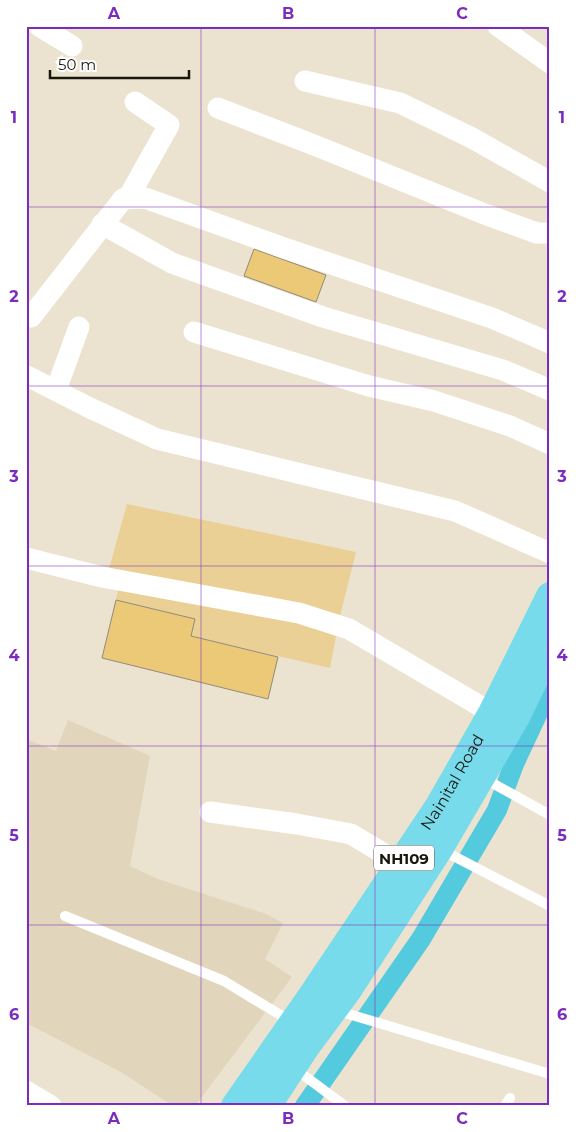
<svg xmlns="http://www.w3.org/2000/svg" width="576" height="1132" font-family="Montserrat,sans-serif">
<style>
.built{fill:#e1d6bb}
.green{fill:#ead094}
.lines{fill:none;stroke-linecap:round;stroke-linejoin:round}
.canal{stroke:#53cadd;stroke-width:20}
.building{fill:#ebc977;stroke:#928a78}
.service{stroke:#fff;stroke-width:10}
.minor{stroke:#fff;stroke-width:21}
.trunk{stroke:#78dbeb;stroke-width:28}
.grid{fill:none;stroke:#7b2cbf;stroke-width:1;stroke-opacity:0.55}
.labels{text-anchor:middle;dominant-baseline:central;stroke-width:5;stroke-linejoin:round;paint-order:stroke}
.shield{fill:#fff;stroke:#5e5c57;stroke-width:1}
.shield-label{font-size:15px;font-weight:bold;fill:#19160f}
.street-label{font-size:16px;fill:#19160f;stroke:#fff}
.neatline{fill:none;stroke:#7b2cbf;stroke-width:2}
.grid-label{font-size:16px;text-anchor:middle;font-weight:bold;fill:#7b2cbf}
</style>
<rect width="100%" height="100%" fill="#ebe3cf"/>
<path class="built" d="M 68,720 L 150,756 L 130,866 L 158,879 L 266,914 L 283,923 L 265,959 L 292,977 L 195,1106 L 173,1106 L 121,1072 L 26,1023 L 26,739 L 56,751 Z"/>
<g class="green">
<path d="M 127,504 L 356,552 L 340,616 L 109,569 Z"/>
<path d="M 119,585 L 337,631 L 330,668 L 191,636 L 195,619 L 116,600 Z"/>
</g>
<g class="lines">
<path class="canal" d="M 305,1106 L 421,939 L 497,810 L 514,764 L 550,687"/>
</g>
<g class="building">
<path d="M 254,249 L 326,275 L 316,302 L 244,276 Z"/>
<path d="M 116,600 L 195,619 L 191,636 L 278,657 L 268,699 L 102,658 Z"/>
</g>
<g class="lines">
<g class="service">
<path d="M 483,778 L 550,815"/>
<path d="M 440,849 L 550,906"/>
<path d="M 65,916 L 224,981 L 292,1022"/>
<path d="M 335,1010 L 550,1074"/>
<path d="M 294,1068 L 345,1106"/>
<path d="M 505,1106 L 510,1098"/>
</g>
<g class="minor">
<path d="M 39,26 L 72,46"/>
<path d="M 498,26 L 550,63"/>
<path d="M 305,81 L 400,103 L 472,138 L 550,182"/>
<path d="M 218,108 L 314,145 L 487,215 L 537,233 L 550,233"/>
<path d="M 128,198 L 169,125 L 135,102"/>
<path d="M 102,224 L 172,263 L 323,317 L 503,370 L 550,390"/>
<path d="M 26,314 L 31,317 L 123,199 L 145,198 L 284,248 L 492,318 L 550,343"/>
<path d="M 194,332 L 369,386 L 434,401 L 510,426 L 550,444"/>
<path d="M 27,376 L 90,408 L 157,439 L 455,511 L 550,553"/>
<path d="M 56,390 L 79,327"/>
<path d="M 26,558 L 102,577 L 299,613 L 349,629 L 492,713"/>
<path d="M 210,812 L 297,824 L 351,834 L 401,864"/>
<path d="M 26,1091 L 51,1106"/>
</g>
<g class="trunk">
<path id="s1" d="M 235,1106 L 311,997 L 439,806 L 492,713 L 550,596"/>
<path d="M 267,1106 L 305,1048 L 348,990 L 439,849 L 516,717 L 550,647"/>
</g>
</g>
<path class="grid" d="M 201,26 L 201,1106M 375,26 L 375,1106M 26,207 L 550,207M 26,386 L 550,386M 26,566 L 550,566M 26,746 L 550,746M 26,925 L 550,925"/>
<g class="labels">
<rect class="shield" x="374" y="845.5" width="60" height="25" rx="4"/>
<g class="shield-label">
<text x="404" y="858">NH109</text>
</g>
<g class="street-label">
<text stroke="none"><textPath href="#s1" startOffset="390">Nainital Road</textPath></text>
</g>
</g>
<rect width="576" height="1132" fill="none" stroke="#ffffff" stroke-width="55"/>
<path d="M50 70v8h139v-8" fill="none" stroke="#19160f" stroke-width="2.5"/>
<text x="58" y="70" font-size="15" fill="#19160f" stroke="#ffffff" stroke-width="4" paint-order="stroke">50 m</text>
<rect x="28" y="28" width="520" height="1076" class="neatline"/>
<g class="grid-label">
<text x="114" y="19">A</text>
<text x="288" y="19">B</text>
<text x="462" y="19">C</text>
<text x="14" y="123">1</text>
<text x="562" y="123">1</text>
<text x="14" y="302">2</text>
<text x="562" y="302">2</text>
<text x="14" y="482">3</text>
<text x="562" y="482">3</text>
<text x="14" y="661">4</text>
<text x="562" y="661">4</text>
<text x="14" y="841">5</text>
<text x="562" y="841">5</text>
<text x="14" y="1020">6</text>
<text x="562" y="1020">6</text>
<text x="114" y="1124">A</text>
<text x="288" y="1124">B</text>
<text x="462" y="1124">C</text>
</g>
</svg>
